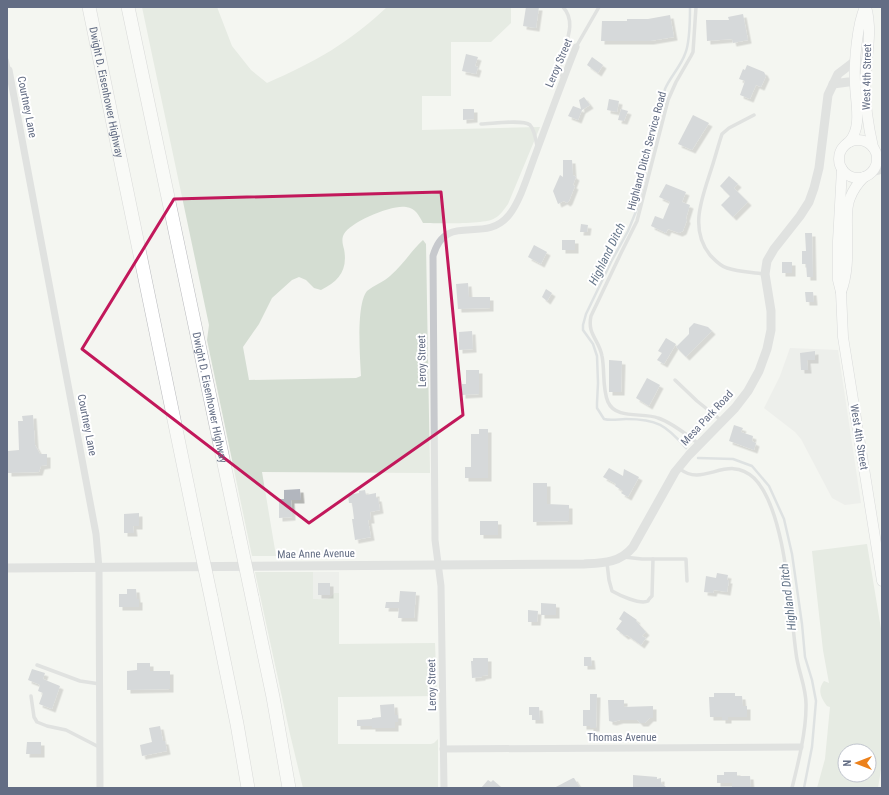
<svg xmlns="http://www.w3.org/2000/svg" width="889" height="795" font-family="'Roboto Condensed',sans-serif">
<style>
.built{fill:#e5e6e5}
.green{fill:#d4ddd2;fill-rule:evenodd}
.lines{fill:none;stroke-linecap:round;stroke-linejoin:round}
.stream{stroke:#c4cad1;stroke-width:2.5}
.building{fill:#b2b6be;filter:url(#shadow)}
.secondary-casing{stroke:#b9bbc1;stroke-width:11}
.motorway-casing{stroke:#b9babe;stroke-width:14}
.service{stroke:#c7c9cd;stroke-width:3.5}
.minor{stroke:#c7c9cd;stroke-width:7}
.tertiary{stroke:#c7c9cd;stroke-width:9}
.secondary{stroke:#fff;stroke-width:10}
.motorway{stroke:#fff;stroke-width:13}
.motorway-bridge-casing{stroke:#b9babe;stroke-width:14;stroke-linecap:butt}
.motorway-bridge{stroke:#fff;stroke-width:13}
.marked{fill:none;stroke:#c2185b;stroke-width:3;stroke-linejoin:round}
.labels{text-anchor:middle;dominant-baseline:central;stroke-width:4;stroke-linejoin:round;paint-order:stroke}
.street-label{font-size:11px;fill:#636d84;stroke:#fff}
.water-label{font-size:12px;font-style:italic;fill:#637488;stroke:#fff}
</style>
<defs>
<filter id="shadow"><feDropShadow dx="3.5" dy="3.5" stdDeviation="0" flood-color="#0004"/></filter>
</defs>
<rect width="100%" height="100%" fill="#f4f5f1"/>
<g class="built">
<path d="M 790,348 L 838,350 L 861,503 L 845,505 L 832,498 L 801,439 L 795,432 L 764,408 L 780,376 Z"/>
<path d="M 313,572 L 339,572 L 339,593 L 334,593 L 333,596 L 329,599 L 313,599 Z"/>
</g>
<g class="green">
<path d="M 142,7 L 217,7 L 232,46 L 251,70 L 267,83 C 315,62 349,43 387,7 L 511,7 L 511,23 L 491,42 L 451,42 L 451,96 L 422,96 L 422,130 L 540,127 L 508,204 C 504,209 501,215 495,218 C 486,225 437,223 423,223 C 419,216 416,208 406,207 C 393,204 350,222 344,234 C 341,239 343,245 344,249 C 348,270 339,281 321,290 L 314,288 L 306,280 L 299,277 L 292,280 L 272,298 L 259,324 L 243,347 L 249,380 L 356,378 L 361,376 C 360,358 356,304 367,291 C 374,285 384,282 390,276 C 403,265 411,251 423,240 L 426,244 L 430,473 L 262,472 L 276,556 L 252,556 L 207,340 L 209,325 Z"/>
<path d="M 867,544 L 882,635 L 882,763 L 878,788 L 817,788 L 825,759 L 830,707 L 827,706 C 821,698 817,690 824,681 L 829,683 L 823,650 L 812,551 ZM 845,751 L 869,751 L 869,775 L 845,775 Z"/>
<path d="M 255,572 L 313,572 L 313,599 C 321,599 331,601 334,593 L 339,593 L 339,644 L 435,643 L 437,696 L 338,697 L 338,744 L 431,744 L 434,743 L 438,739 L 438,788 L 303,788 L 290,734 Z"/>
</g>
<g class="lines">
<g class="stream">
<path d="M 686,448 C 666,425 657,419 626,419 C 619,419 611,421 604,419 L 597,408 L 597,403 L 598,383 L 597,356 L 593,344 L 583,330 L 583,325 L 586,314 L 611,262 L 628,231 L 637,209 L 665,89 C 670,77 681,66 685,54 C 690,43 690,19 690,7"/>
<path d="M 698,458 L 733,459 L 752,466 L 769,486 L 784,519 L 792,554 L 802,624 L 805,657 L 812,680 L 816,701 L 812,747 L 804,788"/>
</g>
</g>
<g class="building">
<path d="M 526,7 L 539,7 L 536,28 L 523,26 Z"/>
<path d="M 743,14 L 748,40 L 733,43 L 732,39 L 707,41 L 706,20 L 729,20 L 728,17 Z"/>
<path d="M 670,15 L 674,37 L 650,41 L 601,41 L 602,21 L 627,21 L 627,19 L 648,19 Z"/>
<path d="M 466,54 L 478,57 L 475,66 L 478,67 L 476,74 L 462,71 Z"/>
<path d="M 592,57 L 603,65 L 598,73 L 587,65 Z"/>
<path d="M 747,65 L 764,72 L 766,76 L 761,87 L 756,85 L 750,99 L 740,95 L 745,81 L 739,79 L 743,69 L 745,70 Z"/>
<path d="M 584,97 L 590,105 L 582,110 L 578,120 L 568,116 L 573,106 L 581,109 L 579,100 Z"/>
<path d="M 609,99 L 619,101 L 617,112 L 607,110 Z"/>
<path d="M 463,109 L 474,109 L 474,119 L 463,120 Z"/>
<path d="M 621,109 L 628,111 L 624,121 L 618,120 Z"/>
<path d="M 693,115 L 709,123 L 692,150 L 678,144 Z"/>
<path d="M 563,160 L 572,160 L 573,175 L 576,177 L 573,185 L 575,186 L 569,201 L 567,203 L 564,201 L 558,204 L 553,191 L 560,175 L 563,177 Z"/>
<path d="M 729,176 L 738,184 L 734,188 L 748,202 L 733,217 L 721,205 L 730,196 L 720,186 Z"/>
<path d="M 666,184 L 686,192 L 682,202 L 690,205 L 686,218 L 687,220 L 683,231 L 679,233 L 668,229 L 666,233 L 651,226 L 655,216 L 663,219 L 670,202 L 659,197 Z"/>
<path d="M 581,224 L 588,225 L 587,232 L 580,232 Z"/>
<path d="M 805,233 L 812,233 L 813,277 L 807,277 L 806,264 L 802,264 L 802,251 L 806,251 Z"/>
<rect x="562" y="240" width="13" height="10"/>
<path d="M 534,245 L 547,252 L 541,264 L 528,257 Z"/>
<rect x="782" y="262" width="10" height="11"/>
<path d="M 468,283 L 469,297 L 490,297 L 490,308 L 458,309 L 456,284 Z"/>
<path d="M 546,289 L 552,293 L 547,301 L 542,297 Z"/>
<path d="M 805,292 L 813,292 L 814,302 L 806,302 Z"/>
<path d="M 694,323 L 708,327 L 712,331 L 686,357 L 676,347 L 689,334 L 689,328 Z"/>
<path d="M 472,331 L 473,349 L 459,350 L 459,332 Z"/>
<path d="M 666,338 L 676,344 L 664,364 L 657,360 L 662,353 L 658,351 Z"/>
<path d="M 815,351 L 815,360 L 807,360 L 808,370 L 801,370 L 800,353 Z"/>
<path d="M 609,360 L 622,361 L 621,392 L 609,392 Z"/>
<path d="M 466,370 L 479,370 L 479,394 L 462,395 L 462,384 L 466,384 Z"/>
<path d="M 647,378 L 660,385 L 649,406 L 636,398 Z"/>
<path d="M 33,415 L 35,445 L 40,454 L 47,454 L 47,465 L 41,466 L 39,472 L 8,473 L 8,451 L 19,450 L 18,421 L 23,421 L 22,416 Z"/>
<path d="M 734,425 L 743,428 L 741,432 L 753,436 L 752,441 L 756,443 L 754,450 L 729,441 Z"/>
<path d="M 479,429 L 488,429 L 488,478 L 465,478 L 465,467 L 471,467 L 471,434 L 479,434 Z"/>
<path d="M 609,468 L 623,476 L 624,469 L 639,477 L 628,497 L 621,493 L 623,491 L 615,486 L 616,484 L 603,477 Z"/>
<path d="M 533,483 L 547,483 L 547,504 L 569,505 L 569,521 L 533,522 Z"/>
<path d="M 300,489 L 301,500 L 291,500 L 292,517 L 279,518 L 279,499 L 284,499 L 284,490 Z"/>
<path d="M 365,490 L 366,495 L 376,493 L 376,498 L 378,498 L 380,510 L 370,512 L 371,520 L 368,520 L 371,537 L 355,540 L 352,519 L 354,519 L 352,503 L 349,503 L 348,495 L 359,493 L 359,491 Z"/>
<path d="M 139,513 L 139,526 L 133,526 L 134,533 L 124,533 L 124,514 Z"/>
<rect x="480" y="521" width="18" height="14"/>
<path d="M 717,573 L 728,575 L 727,580 L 729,580 L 727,592 L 714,590 L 713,593 L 704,592 L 706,576 L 716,578 Z"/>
<rect x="318" y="583" width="12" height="12"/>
<path d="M 127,589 L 136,589 L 137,599 L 139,599 L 139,607 L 119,607 L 119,594 L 127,594 Z"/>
<path d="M 400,591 L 416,592 L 414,618 L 398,618 L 399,608 L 385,608 L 386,602 L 399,602 Z"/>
<path d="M 541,603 L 556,604 L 556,615 L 541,615 Z"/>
<path d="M 528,610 L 538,611 L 537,622 L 528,622 Z"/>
<path d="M 624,611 L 637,620 L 636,621 L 646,632 L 642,636 L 646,638 L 641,645 L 627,635 L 625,636 L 616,629 L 622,621 L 619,619 Z"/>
<path d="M 584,657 L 591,657 L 592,666 L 584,666 Z"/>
<path d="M 473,658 L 488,658 L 488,675 L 482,676 L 482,677 L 472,678 L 471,661 L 473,661 Z"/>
<path d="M 137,663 L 150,663 L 150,671 L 170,671 L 170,689 L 127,690 L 127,671 L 137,670 Z"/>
<path d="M 32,669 L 45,673 L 43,679 L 60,686 L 52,709 L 39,704 L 43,693 L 38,691 L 40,685 L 38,684 L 28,680 Z"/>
<path d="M 714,693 L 735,693 L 735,696 L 742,696 L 743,706 L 747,706 L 747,717 L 728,717 L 728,720 L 722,720 L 722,717 L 710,717 L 709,697 L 714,697 Z"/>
<path d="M 590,694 L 597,694 L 596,728 L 590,728 L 590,726 L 583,726 L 583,710 L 590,710 Z"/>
<path d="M 608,700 L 624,700 L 624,707 L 653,706 L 653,718 L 650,718 L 645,723 L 640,723 L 637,720 L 620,720 L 613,722 L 609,721 Z"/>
<path d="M 394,704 L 395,715 L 398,715 L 398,722 L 395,722 L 395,728 L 372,728 L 372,726 L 357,726 L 357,720 L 372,719 L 372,718 L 381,717 L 380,705 Z"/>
<path d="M 529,707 L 539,707 L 540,720 L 532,720 L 532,715 L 529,715 Z"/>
<path d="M 160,726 L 163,741 L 165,741 L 167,751 L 142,756 L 140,745 L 152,742 L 149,728 Z"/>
<path d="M 27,742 L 41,742 L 41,754 L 26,754 Z"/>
<path d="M 724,772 L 737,772 L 737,776 L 750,776 L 751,788 L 732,788 L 732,783 L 717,783 L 717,775 L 724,775 Z"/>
<path d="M 633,775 L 657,777 L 657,779 L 661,778 L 661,783 L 667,788 L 633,787 Z"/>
<path d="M 573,778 L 574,778 L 580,788 L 554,788 Z"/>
<path d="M 488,780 L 491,782 L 493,780 L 502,788 L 481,788 Z"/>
</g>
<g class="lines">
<g class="secondary-casing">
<g id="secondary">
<path d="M 866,7 C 873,31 866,58 865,83 C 865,105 868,125 873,147"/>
<circle cx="858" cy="159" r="19"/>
<path d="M 849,142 C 863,127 855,101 855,82 C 854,62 857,25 865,7"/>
<path d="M 842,169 L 838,241 L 838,280 L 841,292 L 843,337 L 882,581"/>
<path d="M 841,292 C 849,271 847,250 847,228 C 847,218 846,207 850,198 C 853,190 858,183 864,177"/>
</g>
</g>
<g class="motorway-casing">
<g id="motorway">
<path id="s1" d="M 89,7 L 198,536"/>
<path id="s2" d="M 128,7 L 239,535"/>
<path d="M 211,597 L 237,724 L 248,788"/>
<path d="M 252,597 L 273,697 L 289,788"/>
</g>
</g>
<g class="service">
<path d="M 563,7 C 579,24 562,48 560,68 L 560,72 L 563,78"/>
<path d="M 696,7 L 693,52 L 691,56 L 676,82 L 668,100 L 637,221 L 621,253 L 591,316 C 587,335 599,339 602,356 C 605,371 602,388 608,402 C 616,420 643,412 658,418 C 673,423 687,435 699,444"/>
<path d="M 576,47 L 599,7"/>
<path d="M 7,60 L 9,70"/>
<path d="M 754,115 L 729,128 L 722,134 C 718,146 715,158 711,170 C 702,198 689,229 710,255 C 715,260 720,266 727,268 C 739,272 752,272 764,274"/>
<path d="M 481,124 C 491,124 522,119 530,125 C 534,129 536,140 537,146"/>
<path d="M 675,380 L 697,401 L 722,421"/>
<path d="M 680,469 C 704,488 727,453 754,478 C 786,510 790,609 796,653 C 798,672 807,688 806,707 C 806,732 798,764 792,788"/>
<path d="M 624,557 L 642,559 L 686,559 L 687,581"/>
<path d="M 607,563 L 609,580 L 612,591 C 619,595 640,605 648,601 C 648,600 652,596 652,596 L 653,559"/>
<path d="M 37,665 L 80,681 L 100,684"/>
<path d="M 31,696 L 34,717 L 37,722 L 47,726 L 66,730 L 99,747"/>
</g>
<g class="minor">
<path d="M 9,70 L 96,534 L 99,568 L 100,788"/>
<path d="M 876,152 L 882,155"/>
<path d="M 871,173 L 882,170"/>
<path d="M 443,749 L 800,747"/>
<path d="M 444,788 L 441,586 L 435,540 L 433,256 C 446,210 484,246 509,215 C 521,200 529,171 536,153 C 549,118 562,82 576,47"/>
</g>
<g class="tertiary">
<path d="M 833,84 L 848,82 L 855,82"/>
<path d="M 7,568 L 584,564 C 603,563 620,563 633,547 L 675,472 L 689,455 L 735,408 L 748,391 L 759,371 L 767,349 L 771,330 L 771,311 L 765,274 L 767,261 L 774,249 L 800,216 L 809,202 L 814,188 L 819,168 L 828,95 L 838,74 L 855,61"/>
</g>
<use href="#secondary" class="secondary"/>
<use href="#motorway" class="motorway"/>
<g class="motorway-bridge-casing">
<g id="motorway-bridge">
<path d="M 239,535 L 252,597"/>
<path d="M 198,536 L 211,597"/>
</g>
</g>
<use href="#motorway-bridge" class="motorway-bridge"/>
</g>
<path d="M0 0H889V795H0ZM 441,192 L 463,415 L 309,523 L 82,349 L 174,199 Z" fill="#f4f5f1" fill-opacity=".55" fill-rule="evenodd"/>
<path class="marked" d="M 441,192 L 463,415 L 309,523 L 82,349 L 174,199 Z"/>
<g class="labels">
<g class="street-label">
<text transform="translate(559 63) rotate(-67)">Leroy Street</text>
<text transform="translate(867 77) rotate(-89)">West 4th Street</text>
<text stroke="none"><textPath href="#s1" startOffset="87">Dwight D. Eisenhower Highway</textPath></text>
<text transform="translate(27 107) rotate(79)">Courtney Lane</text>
<text transform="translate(647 151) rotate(-75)">Highland Ditch Service Road</text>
<text transform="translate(422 361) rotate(-91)">Leroy Street</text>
<text stroke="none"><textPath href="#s2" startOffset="399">Dwight D. Eisenhower Highway</textPath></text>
<text transform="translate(707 418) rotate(-47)">Mesa Park Road</text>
<text transform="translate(87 425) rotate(79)">Courtney Lane</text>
<text transform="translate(859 437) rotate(81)">West 4th Street</text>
<text transform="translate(316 554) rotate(-1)">Mae Anne Avenue</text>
<text transform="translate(432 685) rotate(-91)">Leroy Street</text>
<text x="622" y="737">Thomas Avenue</text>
</g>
<g class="water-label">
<text transform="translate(607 254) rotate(-64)">Highland Ditch</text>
<text transform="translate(788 597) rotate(-97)">Highland Ditch</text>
</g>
</g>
<rect width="889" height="795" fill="none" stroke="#636d84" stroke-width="16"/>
<g transform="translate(857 763) rotate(270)"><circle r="19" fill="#ffffff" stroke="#c1c5ce"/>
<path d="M0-3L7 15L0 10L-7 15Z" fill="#ec811b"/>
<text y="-6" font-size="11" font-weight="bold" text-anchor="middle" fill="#636d84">N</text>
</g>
</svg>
